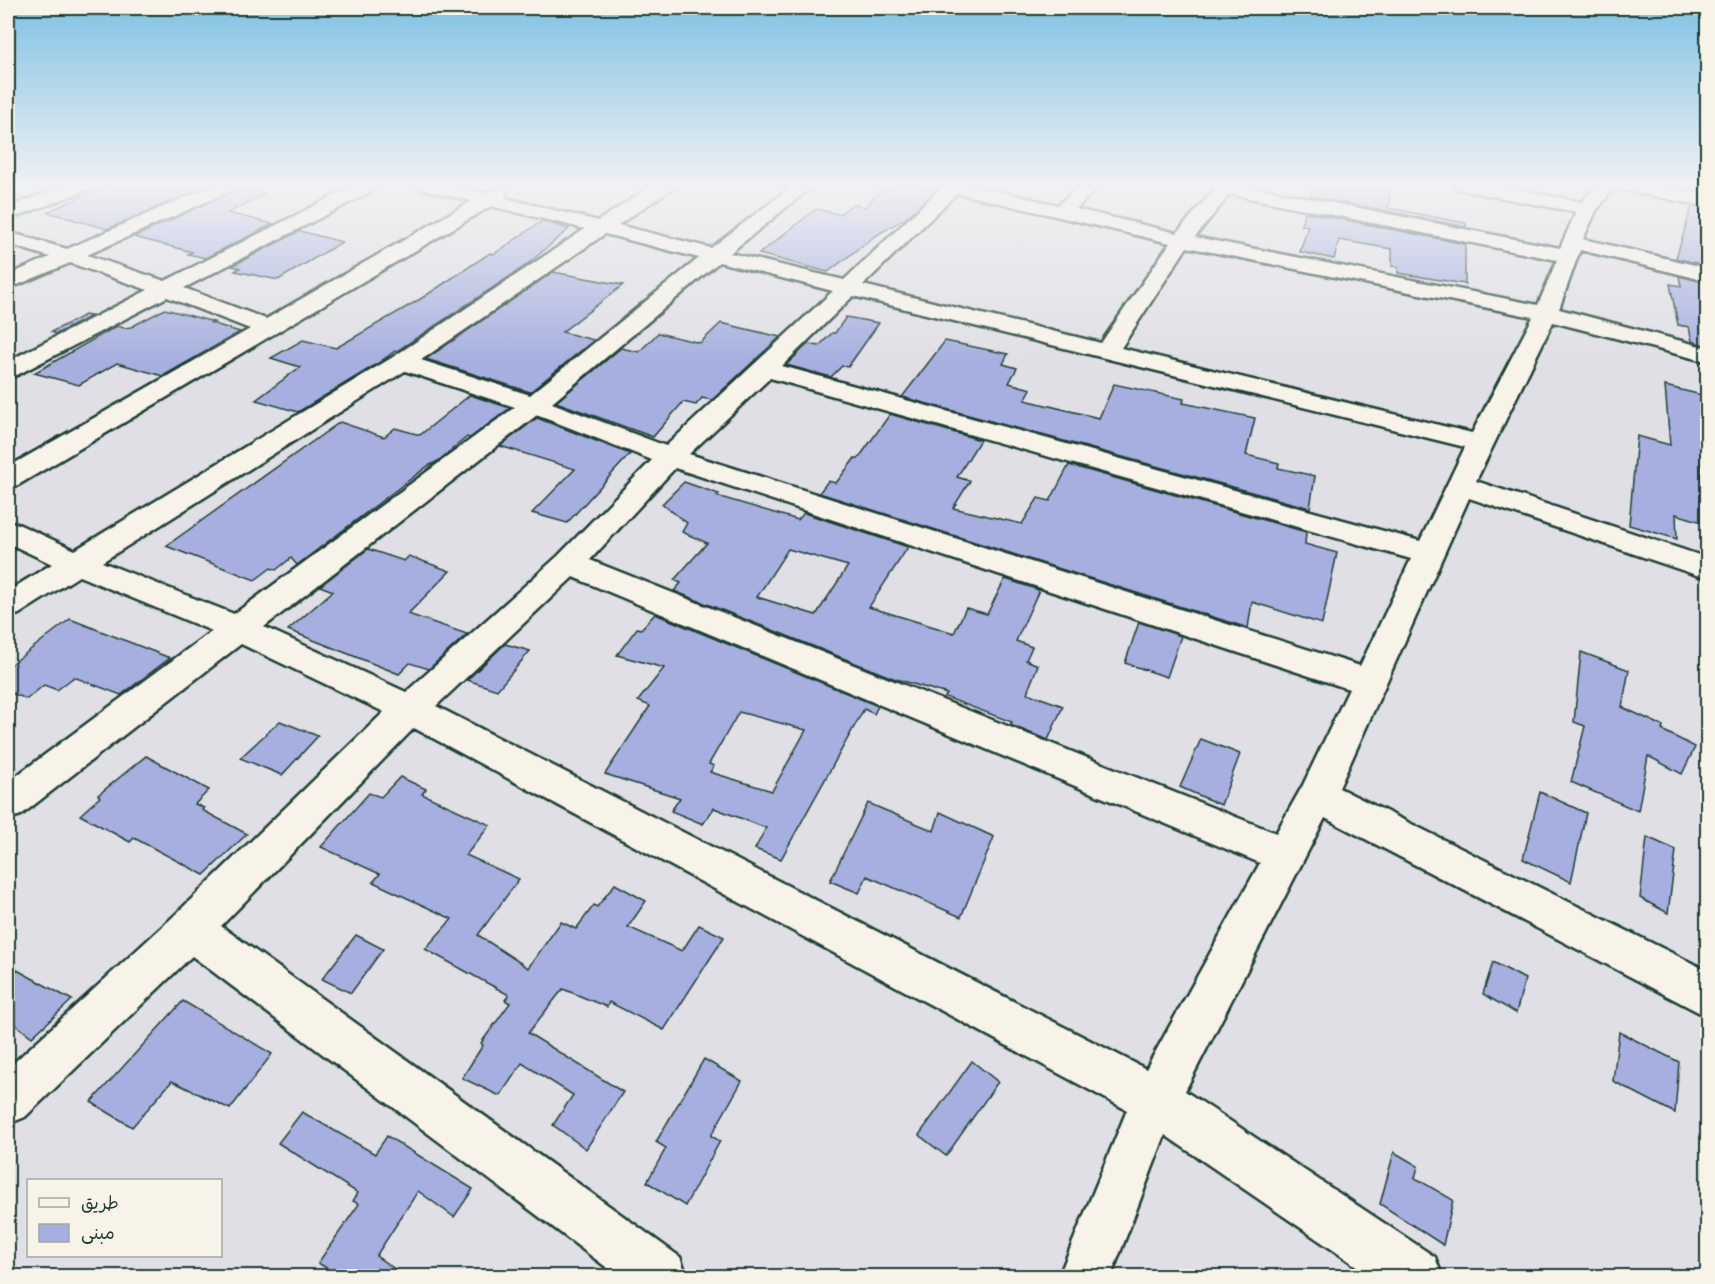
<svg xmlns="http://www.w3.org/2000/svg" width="1715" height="1284" font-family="'Playpen Sans','Playpen Sans Arabic',sans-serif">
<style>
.building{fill:#a6afdf;stroke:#1f3d34;stroke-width:1.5;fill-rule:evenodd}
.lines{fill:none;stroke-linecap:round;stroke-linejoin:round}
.minor-casing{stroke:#1f3d34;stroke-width:5}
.minor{fill:#f7f3e8;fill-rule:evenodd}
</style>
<rect width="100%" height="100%" fill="#dfdfe5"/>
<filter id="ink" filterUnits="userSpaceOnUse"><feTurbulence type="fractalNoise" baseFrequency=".0167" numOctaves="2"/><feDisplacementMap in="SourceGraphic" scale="12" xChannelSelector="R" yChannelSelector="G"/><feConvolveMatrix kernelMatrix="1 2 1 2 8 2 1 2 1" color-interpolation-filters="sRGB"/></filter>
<g filter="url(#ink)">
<g class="building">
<path d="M 110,184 L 211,184 L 107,229 L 47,212 Z"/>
<path d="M 887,184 L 932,184 L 937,189 L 906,218 L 875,236 L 828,272 L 759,254 L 816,209 L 839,214 L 853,204 L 865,207 Z"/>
<path d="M 1314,184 L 1392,184 L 1388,208 L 1466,223 L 1466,227 L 1310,196 Z"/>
<path d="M 239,188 L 265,194 L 228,213 L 273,224 L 205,258 L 188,254 L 192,252 L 134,237 Z"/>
<path d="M 1692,206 L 1707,209 L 1707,266 L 1676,258 Z"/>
<path d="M 1305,212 L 1465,244 L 1465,284 L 1398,273 L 1398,267 L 1392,266 L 1392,249 L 1339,240 L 1334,259 L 1300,252 L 1308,226 L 1301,225 Z"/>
<path d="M 542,221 L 569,229 L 524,267 L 397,351 L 395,351 L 377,364 L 298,412 L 256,400 L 300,367 L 271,358 L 303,340 L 336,348 L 422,298 L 490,253 L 494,254 Z"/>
<path d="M 300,231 L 342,242 L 278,280 L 235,271 L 240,268 L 232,266 Z"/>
<path d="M 553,272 L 623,285 L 562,332 L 594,340 L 530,392 L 426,359 Z"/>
<path d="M 1679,276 L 1707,283 L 1707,346 L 1692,341 L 1689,327 L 1678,325 L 1670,284 L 1681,286 Z"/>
<path d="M 165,309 L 214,322 L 211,323 L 240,332 L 163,376 L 117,363 L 79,385 L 34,373 L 117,326 L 124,328 L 131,327 Z"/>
<path d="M 85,315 L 91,316 L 56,334 L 51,332 Z"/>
<path d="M 846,317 L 879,323 L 848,367 L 842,366 L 831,377 L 786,365 L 808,344 L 819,346 L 832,333 L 835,333 Z"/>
<path d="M 721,323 L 780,337 L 712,400 L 702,398 L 696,405 L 683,402 L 653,437 L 556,402 L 621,348 L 639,352 L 658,333 L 700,343 Z"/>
<path d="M 945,341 L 1008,354 L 1003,364 L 1017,368 L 1009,383 L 1031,389 L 1025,400 L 1099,418 L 1114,384 L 1184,399 L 1183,403 L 1255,418 L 1246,455 L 1279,463 L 1278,468 L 1315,476 L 1310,508 L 902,397 Z"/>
<path d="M 1665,386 L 1706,396 L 1707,412 L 1707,454 L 1701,452 L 1702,522 L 1676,514 L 1677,539 L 1629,525 L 1637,436 L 1670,445 Z"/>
<path d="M 470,395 L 510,408 L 470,438 L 467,437 L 438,461 L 428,466 L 297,565 L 291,558 L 276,570 L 271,568 L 255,580 L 166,546 L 340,422 L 384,437 L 395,428 L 420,435 Z"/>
<path d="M 890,414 L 980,440 L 957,477 L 970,481 L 953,508 L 1022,524 L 1038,498 L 1050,501 L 1069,465 L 1306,532 L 1305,544 L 1337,553 L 1322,624 L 1252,602 L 1248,628 L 819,493 L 828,481 L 836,483 L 855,458 L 858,459 Z"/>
<path d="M 537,418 L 630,454 L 567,523 L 532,513 L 575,469 L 500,446 Z"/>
<path d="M 684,482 L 719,494 L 717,496 L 798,520 L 804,513 L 908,547 L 869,607 L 954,633 L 966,608 L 987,614 L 1005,579 L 1039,590 L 1016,641 L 1032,647 L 1026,660 L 1038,665 L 1027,693 L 1063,706 L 1048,740 L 1010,725 L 1012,722 L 945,697 L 947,694 L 893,678 L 674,591 L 681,583 L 674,580 L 707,543 L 682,532 L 687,523 L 662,504 ZM 788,549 L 848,566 L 816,615 L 757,597 Z"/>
<path d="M 368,549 L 404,561 L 409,556 L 450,571 L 408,614 L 467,634 L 429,669 L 410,663 L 399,674 L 288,630 L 333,591 L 320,586 Z"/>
<path d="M 655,614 L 878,706 L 874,714 L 864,709 L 781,859 L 755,849 L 766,828 L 714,808 L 703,824 L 671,811 L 680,798 L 605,774 L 650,706 L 638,701 L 664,668 L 617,655 L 637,628 L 641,629 ZM 739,712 L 806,730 L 772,791 L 710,772 L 714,766 L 709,764 Z"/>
<path d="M 70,619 L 170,658 L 121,695 L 74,677 L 57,690 L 44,685 L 27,699 L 8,692 L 8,667 Z"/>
<path d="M 1139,622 L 1181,636 L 1167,677 L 1125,663 Z"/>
<path d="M 505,644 L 530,651 L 497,690 L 467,680 Z"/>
<path d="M 1581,652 L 1629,670 L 1622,707 L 1663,726 L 1662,730 L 1695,747 L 1682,774 L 1648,756 L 1638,811 L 1571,782 L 1585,726 L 1574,722 Z"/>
<path d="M 280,721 L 318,736 L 282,775 L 240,758 Z"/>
<path d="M 1201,739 L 1240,754 L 1221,805 L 1180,787 Z"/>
<path d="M 146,756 L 209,790 L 195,804 L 204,808 L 202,810 L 247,834 L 204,875 L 134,838 L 130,842 L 80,815 L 100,797 L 98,795 Z"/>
<path d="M 400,777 L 426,789 L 422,794 L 490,825 L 466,855 L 519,879 L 478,935 L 528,968 L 561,922 L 576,929 L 594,905 L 597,907 L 615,884 L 646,901 L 628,927 L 682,951 L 699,925 L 724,937 L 664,1030 L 609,1002 L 607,1007 L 563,989 L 528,1033 L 623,1092 L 586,1149 L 553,1125 L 573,1095 L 522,1063 L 500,1096 L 462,1078 L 483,1045 L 481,1043 L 510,1003 L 505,1000 L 509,995 L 425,949 L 452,919 L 373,882 L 380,874 L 321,847 L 369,793 L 381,797 Z"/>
<path d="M 1540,792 L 1586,813 L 1571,882 L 1523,859 Z"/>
<path d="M 868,803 L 934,831 L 940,812 L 994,837 L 961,917 L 867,876 L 859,893 L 830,881 Z"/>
<path d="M 1647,837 L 1676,850 L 1668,913 L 1640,898 Z"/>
<path d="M 356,935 L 383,949 L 351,993 L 322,979 Z"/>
<path d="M 1493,962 L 1525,979 L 1516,1013 L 1483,994 Z"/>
<path d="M 8,965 L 72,1000 L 32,1037 L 8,1019 Z"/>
<path d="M 183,1001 L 272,1054 L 230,1109 L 172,1081 L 132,1127 L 91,1102 Z"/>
<path d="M 1619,1032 L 1679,1062 L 1675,1113 L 1613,1081 Z"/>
<path d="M 704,1059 L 742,1081 L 711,1136 L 720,1141 L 685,1206 L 647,1182 L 666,1148 L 656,1142 Z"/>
<path d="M 972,1061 L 998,1082 L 946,1156 L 919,1135 Z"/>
<path d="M 302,1112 L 375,1154 L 387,1136 L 473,1189 L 454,1217 L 418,1191 L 376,1256 L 405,1276 L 340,1276 L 318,1263 L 359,1204 L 353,1201 L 358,1193 L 278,1143 Z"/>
<path d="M 1394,1152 L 1418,1166 L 1415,1178 L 1453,1200 L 1443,1245 L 1380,1204 Z"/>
</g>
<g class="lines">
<g class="minor-casing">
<g id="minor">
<path d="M 69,184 L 94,184 L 92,188 L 8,220 L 8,207 Z"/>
<path d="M 216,184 L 239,184 L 237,188 L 87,255 L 165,281 L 358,184 L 380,184 L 378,188 L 184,288 L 266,319 L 472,201 L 417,188 L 415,184 L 445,184 L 485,193 L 498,188 L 505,190 L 507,194 L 505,198 L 598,221 L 654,184 L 675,184 L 673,188 L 618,225 L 711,248 L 795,184 L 815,184 L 730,253 L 844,280 L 940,189 L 934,184 L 965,184 L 1058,205 L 1082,184 L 1101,184 L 1076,209 L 1177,233 L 1219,184 L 1238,184 L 1560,248 L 1576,212 L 1462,190 L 1455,188 L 1453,184 L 1488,184 L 1582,202 L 1598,184 L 1646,184 L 1708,195 L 1708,207 L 1614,188 L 1596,211 L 1583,239 L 1708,268 L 1708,281 L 1580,250 L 1559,309 L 1708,348 L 1708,362 L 1553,322 L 1476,481 L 1708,558 L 1708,579 L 1469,498 L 1339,788 L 1708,971 L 1708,1017 L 1325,818 L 1185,1091 L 1435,1257 L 1442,1276 L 1371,1276 L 1165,1135 L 1111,1276 L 1059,1276 L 1127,1110 L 414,728 L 221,926 L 680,1257 L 687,1276 L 618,1276 L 192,956 L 25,1117 L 8,1124 L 8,1068 L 175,915 L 384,712 L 241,644 L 21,815 L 8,819 L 8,782 L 212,631 L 79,576 L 19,614 L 8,617 L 8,591 L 52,564 L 8,543 L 8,521 L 18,524 L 75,550 L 393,357 L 585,229 L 491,206 L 18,485 L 8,488 L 8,467 L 250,329 L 167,297 L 17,375 L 8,377 L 8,361 L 148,290 L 70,263 L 8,289 L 8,275 L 50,257 L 8,244 L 8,232 L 67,249 ZM 957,193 L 1170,243 L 1101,343 L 863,285 ZM 1230,194 L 1557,260 L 1538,305 L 1195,237 ZM 605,234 L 699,258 L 530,395 L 421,360 ZM 1187,247 L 1533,317 L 1472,433 L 1121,348 ZM 719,262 L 833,291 L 666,446 L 552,403 ZM 853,296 L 1465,447 L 1420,541 L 782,366 ZM 405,371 L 515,407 L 234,614 L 102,562 ZM 770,378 L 1411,559 L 1360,666 L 689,454 ZM 537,415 L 652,460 L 558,556 L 406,692 L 264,627 ZM 675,468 L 1349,689 L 1303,785 L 1276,833 L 590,560 ZM 573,577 L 1260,863 L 1146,1069 L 436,706 Z"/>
</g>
</g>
<use href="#minor" class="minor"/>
</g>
</g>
<linearGradient id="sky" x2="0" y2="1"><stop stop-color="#80c2e4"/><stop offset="0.51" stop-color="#f1f1f3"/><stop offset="1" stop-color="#f1f1f3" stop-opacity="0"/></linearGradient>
<rect width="1715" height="363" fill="url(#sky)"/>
<rect width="1715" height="1284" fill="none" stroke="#f7f3e8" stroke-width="30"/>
<rect x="15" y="15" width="1685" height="1254" fill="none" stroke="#1f3d34" stroke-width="2" filter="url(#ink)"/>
<rect x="27" y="1179" width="195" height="78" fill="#f7f3e8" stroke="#a1aaa0" stroke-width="1.5"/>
<rect x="39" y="1198" width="30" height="9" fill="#f7f3e8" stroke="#a1aaa0" stroke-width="1.5"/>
<text x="81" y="1209" font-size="18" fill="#1f3d34">طريق</text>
<rect x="39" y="1224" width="30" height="18" fill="#a6afdf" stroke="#a1aaa0" stroke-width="1.5"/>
<text x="81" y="1239" font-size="18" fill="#1f3d34">مبنى</text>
</svg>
